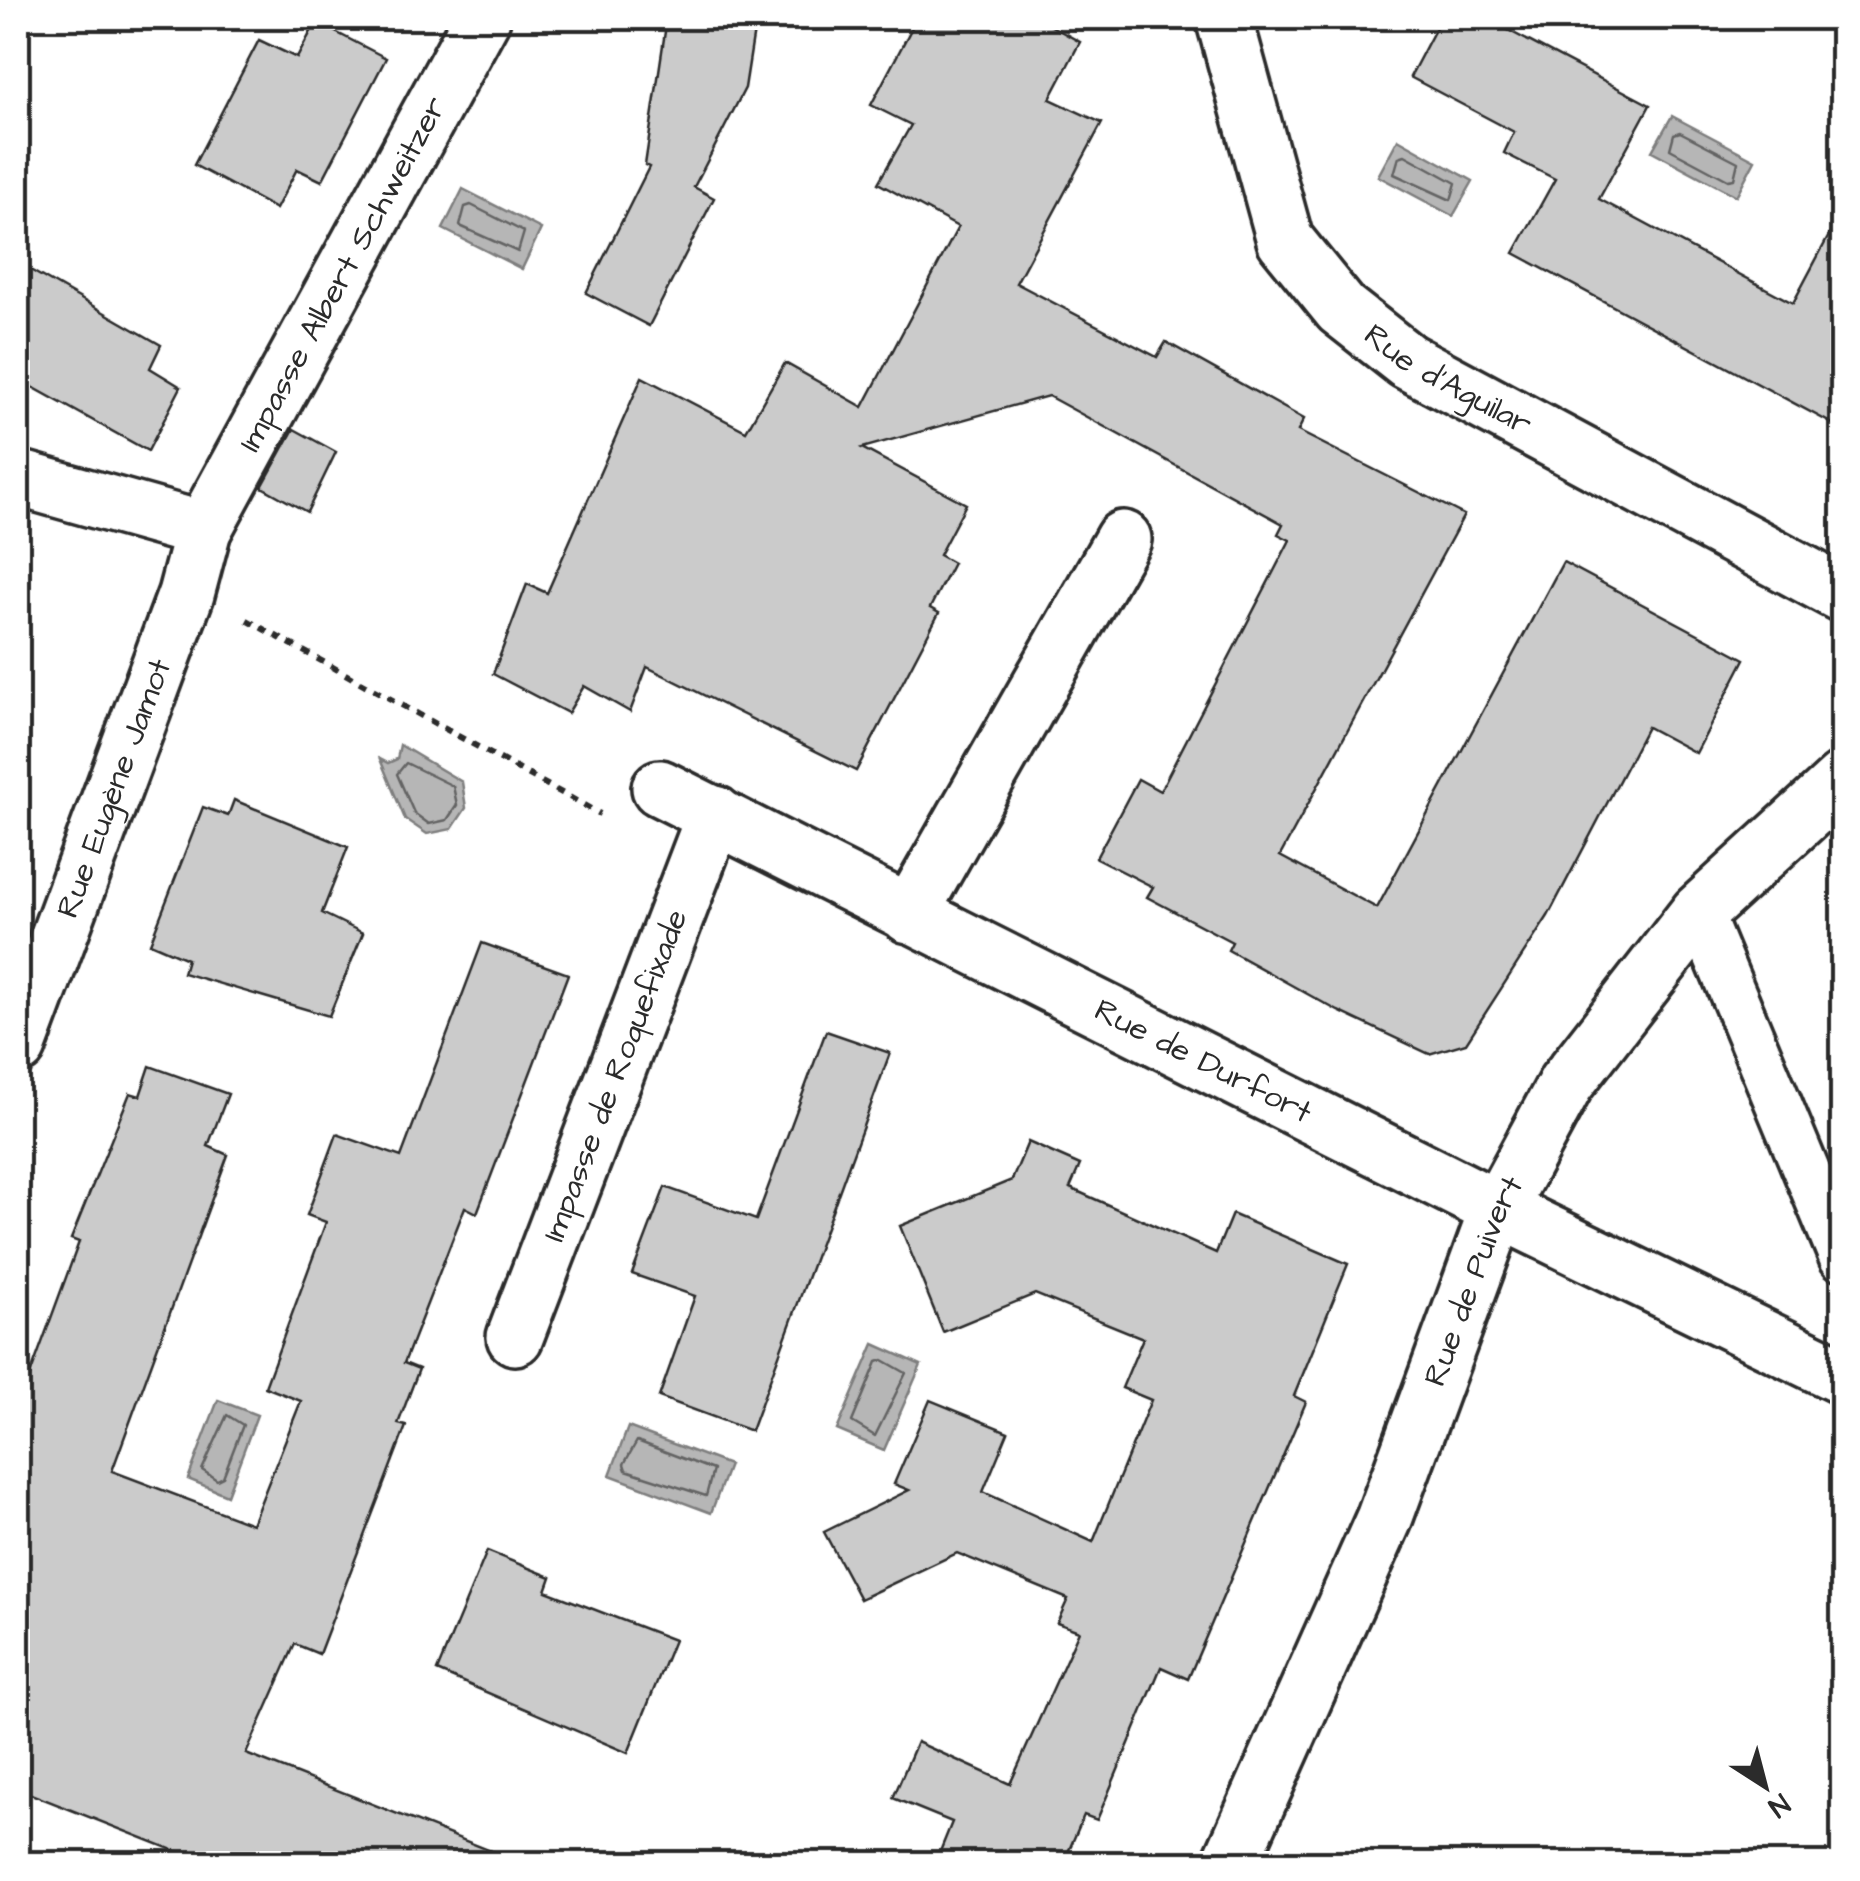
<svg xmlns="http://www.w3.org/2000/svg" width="1860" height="1881" font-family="'Architects Daughter',sans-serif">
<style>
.water{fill:#b6b6b6;stroke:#7e7e7e;stroke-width:2.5}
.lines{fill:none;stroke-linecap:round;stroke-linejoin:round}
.shore{stroke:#636363;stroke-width:2.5}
.building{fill:#cbcbcb;stroke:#2b2b2b;stroke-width:2.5}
.lane-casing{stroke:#2b2b2b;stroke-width:52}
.street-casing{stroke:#2b2b2b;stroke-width:62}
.path{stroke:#2b2b2b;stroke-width:6;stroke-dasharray:8 8;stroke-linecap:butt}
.lane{stroke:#fff;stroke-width:45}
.street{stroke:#fff;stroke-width:55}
.labels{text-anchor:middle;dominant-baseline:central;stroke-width:10;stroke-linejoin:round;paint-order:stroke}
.street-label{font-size:32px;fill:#2b2b2b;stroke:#fff}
</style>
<rect width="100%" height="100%" fill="#fff"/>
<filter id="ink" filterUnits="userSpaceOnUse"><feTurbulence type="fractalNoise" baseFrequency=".01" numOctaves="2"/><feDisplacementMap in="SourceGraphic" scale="20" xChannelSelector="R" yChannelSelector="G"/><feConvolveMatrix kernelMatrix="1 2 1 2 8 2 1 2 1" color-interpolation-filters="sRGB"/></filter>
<g filter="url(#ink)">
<g class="water">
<path d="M 1672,116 L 1755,160 L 1736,196 L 1652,151 Z"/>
<path d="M 1398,139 L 1473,181 L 1453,216 L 1378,176 Z"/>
<path d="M 463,189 L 541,229 L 522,269 L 443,229 Z"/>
<path d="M 400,745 L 462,782 L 466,808 L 452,829 L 427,834 L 405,819 L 380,759 L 388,763 L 397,759 Z"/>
<path d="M 874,1344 L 921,1365 L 884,1450 L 837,1430 Z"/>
<path d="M 218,1400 L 257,1415 L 227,1495 L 188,1479 Z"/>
<path d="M 628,1427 L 729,1465 L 711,1513 L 610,1475 Z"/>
</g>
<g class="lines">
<g class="shore">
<path d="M 1680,132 L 1738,162 L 1734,179 L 1728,180 L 1670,149 L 1674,134 Z"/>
<path d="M 1405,155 L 1456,183 L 1451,200 L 1394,174 L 1399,157 Z"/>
<path d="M 471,205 L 524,232 L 518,252 L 460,226 L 465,207 Z"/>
<path d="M 406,763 L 453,786 L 457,805 L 447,820 L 429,824 L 414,813 L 397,774 Z"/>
<path d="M 883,1360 L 906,1373 L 875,1436 L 852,1422 L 877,1362 Z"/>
<path d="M 227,1415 L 243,1425 L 223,1477 L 217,1480 L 202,1470 Z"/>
<path d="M 637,1441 L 713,1470 L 706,1496 L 626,1470 L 624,1464 Z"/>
</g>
</g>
<g class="building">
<path d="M 667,18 L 756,18 L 745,88 L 694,187 L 714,198 L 649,326 L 586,293 L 649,167 L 645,165 Z"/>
<path d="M 917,18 L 1037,18 L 1080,42 L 1050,99 L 1102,123 L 1016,283 L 1157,357 L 1166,342 L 1304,419 L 1298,431 L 1464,515 L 1280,856 L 1377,908 L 1563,562 L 1745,659 L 1696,753 L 1647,727 L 1548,916 L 1466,1043 L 1429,1054 L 1338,1011 L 1228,950 L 1232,942 L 1147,897 L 1153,887 L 1096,858 L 1138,779 L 1160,791 L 1290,540 L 1278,534 L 1283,524 L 1048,396 L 862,448 L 966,504 L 939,555 L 953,563 L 930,608 L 939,613 L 856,771 L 647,667 L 630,712 L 584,686 L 568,713 L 493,674 L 527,584 L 547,593 L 642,377 L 746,431 L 785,363 L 863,407 L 958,227 L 878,183 L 911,125 L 871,105 Z"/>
<path d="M 1441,18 L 1485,18 L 1650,105 L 1599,199 L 1793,303 L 1842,211 L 1842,429 L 1514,253 L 1555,179 L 1504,153 L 1514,132 L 1410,77 Z"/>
<path d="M 316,22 L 386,58 L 322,181 L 297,169 L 276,209 L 194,165 L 259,40 L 297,58 Z"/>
<path d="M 18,263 L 161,345 L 150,368 L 181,387 L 148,451 L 18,379 Z"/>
<path d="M 294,429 L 336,452 L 307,512 L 262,487 Z"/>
<path d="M 234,800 L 348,847 L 322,913 L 363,933 L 329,1016 L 183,973 L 187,959 L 150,943 L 203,807 L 228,816 Z"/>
<path d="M 482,943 L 568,974 L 477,1213 L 465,1207 L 404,1363 L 419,1369 L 398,1424 L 406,1426 L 319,1654 L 295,1644 L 246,1754 L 514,1860 L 514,1864 L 208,1864 L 18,1789 L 18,1408 L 79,1242 L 71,1239 L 130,1093 L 140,1096 L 150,1066 L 228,1094 L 208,1146 L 228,1155 L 112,1471 L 252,1524 L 301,1401 L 265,1387 L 326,1222 L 307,1215 L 337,1134 L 401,1157 Z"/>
<path d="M 826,1031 L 890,1053 L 751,1431 L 659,1397 L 695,1296 L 632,1274 L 665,1187 L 756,1220 Z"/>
<path d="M 1028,1142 L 1080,1165 L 1070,1188 L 1216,1253 L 1232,1214 L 1348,1264 L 1294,1396 L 1306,1402 L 1188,1679 L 1161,1667 L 1097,1820 L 1084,1815 L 1063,1864 L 935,1864 L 952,1822 L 893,1798 L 917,1742 L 1010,1784 L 1079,1631 L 1057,1623 L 1068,1599 L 957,1553 L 860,1599 L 824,1532 L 909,1490 L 894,1484 L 930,1400 L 1008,1432 L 983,1492 L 1093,1542 L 1151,1400 L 1122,1388 L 1143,1338 L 1035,1294 L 943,1332 L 900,1226 L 1012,1180 Z"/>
<path d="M 487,1551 L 551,1577 L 546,1591 L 674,1640 L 628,1753 L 437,1671 Z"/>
</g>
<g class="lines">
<g class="lane-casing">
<path id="lane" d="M 1699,912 L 1842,1257"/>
</g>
<g class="street-casing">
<g id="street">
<path id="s1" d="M 1224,18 L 1285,240 L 1341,309 L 1407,361 L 1842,594"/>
<path d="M 18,478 L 203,530"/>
<path id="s2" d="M 660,788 L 1498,1209 L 1842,1376"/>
<path d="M 909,915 L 1123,539"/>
<path id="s3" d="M 18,1046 L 186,594 L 203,530 L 482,18"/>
<path id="s4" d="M 515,1337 L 715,814"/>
<path id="s5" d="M 1230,1864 L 1384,1519 L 1498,1209 L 1566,1083 L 1699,912 L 1842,781"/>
</g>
</g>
<path class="path" d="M 247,620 L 600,814"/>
<use href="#lane" class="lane"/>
<use href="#street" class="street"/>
</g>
</g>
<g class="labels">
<g class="street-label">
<text stroke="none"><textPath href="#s3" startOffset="840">Impasse Albert Schweitzer</textPath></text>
<text stroke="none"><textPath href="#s1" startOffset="448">Rue d'Aguilar</textPath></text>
<text stroke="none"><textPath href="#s3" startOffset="275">Rue Eugène Jamot</textPath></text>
<text stroke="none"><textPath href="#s2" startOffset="608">Rue de Durfort</textPath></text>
<text stroke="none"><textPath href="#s4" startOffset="280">Impasse de Roquefixade</textPath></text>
<text stroke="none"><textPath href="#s5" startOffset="632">Rue de Puivert</textPath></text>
</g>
</g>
<rect width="1860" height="1881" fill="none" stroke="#fff" stroke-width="60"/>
<rect x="30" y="30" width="1800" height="1821" fill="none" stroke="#2b2b2b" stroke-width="4" filter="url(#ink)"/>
<g transform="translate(1765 1786) rotate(144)" stroke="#ffffff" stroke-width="8" paint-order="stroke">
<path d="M0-8L18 38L0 25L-18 38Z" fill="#2b2b2b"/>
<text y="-15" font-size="28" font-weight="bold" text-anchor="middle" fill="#2b2b2b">N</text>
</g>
</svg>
